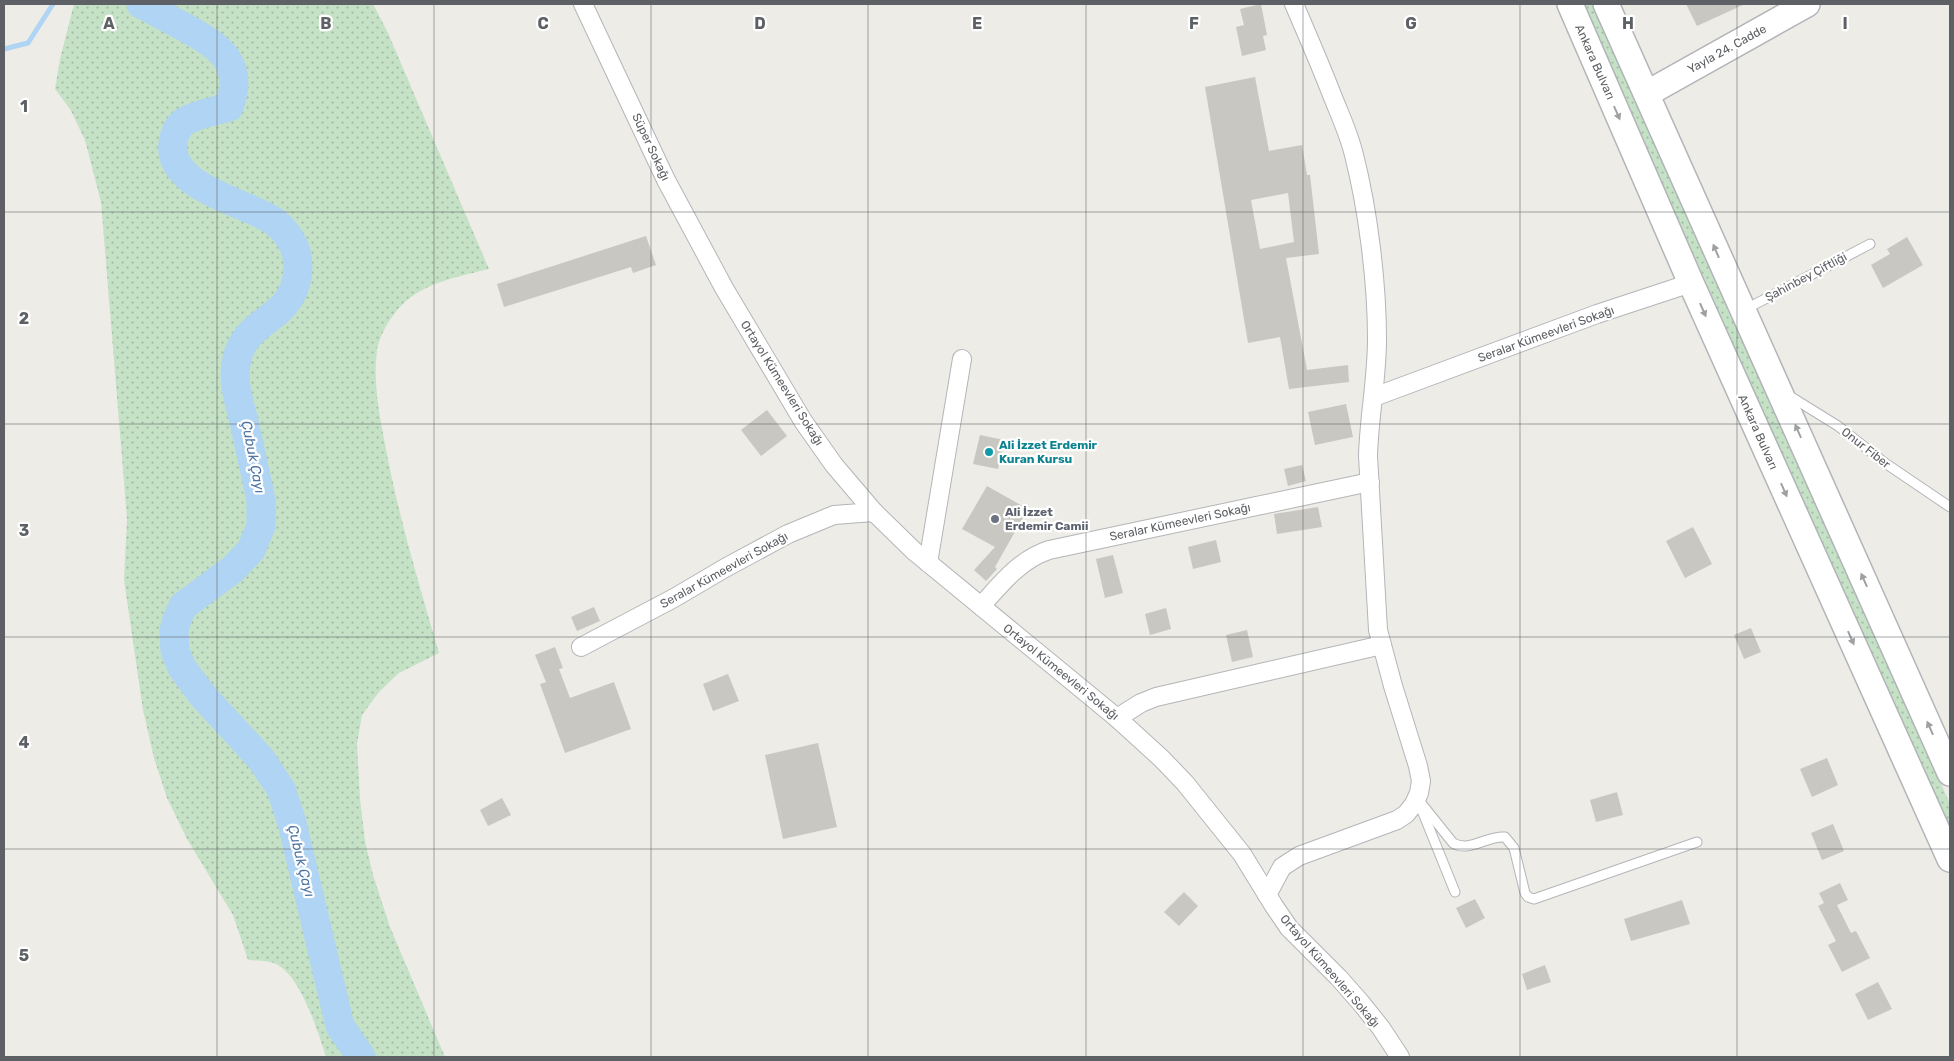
<svg xmlns="http://www.w3.org/2000/svg" width="1954" height="1061" font-family="Rubik,sans-serif">
<style>
.grass{fill:url(#grass-dots)}
.lines{fill:none;stroke-linecap:round;stroke-linejoin:round}
.stream{stroke:#afd4f4;stroke-width:5}
.river{stroke:#afd4f4;stroke-width:29}
.building{fill:#c9c7c2;fill-rule:evenodd}
.lane-casing{stroke:#b3b5b9;stroke-width:11}
.street-casing{stroke:#b3b5b9;stroke-width:20}
.secondary-casing{stroke:#b2b4b8;stroke-width:28}
.lane{stroke:#fff;stroke-width:9}
.street{stroke:#fff;stroke-width:18}
.secondary{stroke:#fff;stroke-width:25}
.oneway{fill:#9ea0a2}
.grid{fill:none;stroke:#5d6064;stroke-width:1;stroke-opacity:0.55}
.culture-dot{fill:#0f9aa8;stroke:#fff;stroke-width:2}
.worship-dot{fill:#6b7280;stroke:#fff;stroke-width:2}
.labels{text-anchor:middle;dominant-baseline:central;stroke-width:4.5;stroke-linejoin:round;paint-order:stroke}
.street-label{font-size:12px;fill:#5d6064;stroke:#fff}
.culture-label{font-size:12px;font-weight:bold;fill:#0d838f;stroke:#fff;text-anchor:start}
.worship-label{font-size:12px;font-weight:bold;fill:#5b616d;stroke:#fff;text-anchor:start}
.water-label{font-size:14px;font-style:italic;fill:#4d75a5;stroke:#fff}
.grid-label{font-size:16px;text-anchor:middle;font-weight:bold;fill:#5d6064;stroke:#fff;stroke-width:4.5;stroke-linejoin:round;paint-order:stroke}
</style>
<defs>
<pattern id="grass-dots" width="8" height="8" patternUnits="userSpaceOnUse" patternTransform="scale(1.25)"><rect width="8" height="8" fill="#c5e2c6"/><path d="M2 2h.1M6 6h.1" fill="none" stroke="#a3bba4" stroke-width="1.8" stroke-linecap="round"/></pattern>
</defs>
<rect width="100%" height="100%" fill="#eeece6"/>
<g class="grass">
<path d="M 74,4 L 373,4 L 388,33 L 489,269 C 461,276 427,282 405,302 C 393,313 380,333 377,350 C 373,382 379,413 385,444 C 398,515 419,584 439,653 L 399,673 L 379,692 L 362,715 L 357,744 L 360,799 L 365,841 L 373,875 L 390,927 L 445,1057 L 326,1057 C 318,1032 302,979 278,965 C 271,960 256,961 248,960 L 233,915 L 187,839 L 167,798 L 154,758 L 143,710 L 124,580 L 127,519 L 101,202 L 85,140 L 70,109 L 55,89 L 60,59 Z"/>
<path d="M 1582,4 L 1592,4 L 1627,81 L 1950,804 L 1950,826 L 1763,411 Z"/>
</g>
<g class="lines">
<path class="stream" d="M 4,49 L 28,43 L 53,4"/>
<path class="river" d="M 141,4 C 156,12 171,20 186,28 C 220,47 245,63 229,107 C 215,111 198,114 185,121 C 178,125 174,135 173,143 C 167,188 247,202 275,222 C 284,229 291,239 295,249 C 302,271 296,296 278,311 C 260,326 242,335 237,359 C 231,381 240,404 245,426 C 250,451 256,475 261,500 L 261,526 L 251,550 L 233,569 L 183,606 L 176,622 L 174,631 L 175,651 L 182,668 L 203,696 L 261,759 L 281,789 L 292,823 L 340,1026 L 361,1057"/>
</g>
<g class="building">
<path d="M 1261,4 L 1267,35 L 1263,36 L 1266,50 L 1242,56 L 1236,27 L 1244,25 L 1240,9 Z"/>
<path d="M 1686,4 L 1745,4 L 1697,26 Z"/>
<path d="M 1255,77 L 1269,151 L 1302,145 L 1307,175 L 1310,175 L 1319,254 L 1286,258 L 1307,370 L 1348,365 L 1349,382 L 1289,389 L 1280,337 L 1248,343 L 1205,87 ZM 1288,193 L 1294,242 L 1260,249 L 1251,200 Z"/>
<path d="M 646,236 L 656,265 L 633,273 L 631,267 L 504,307 L 497,284 Z"/>
<path d="M 1907,237 L 1923,265 L 1883,288 L 1871,265 L 1890,254 L 1887,249 Z"/>
<path d="M 1346,404 L 1353,437 L 1315,445 L 1308,412 Z"/>
<path d="M 767,410 L 787,436 L 761,456 L 741,430 Z"/>
<path d="M 980,435 L 1004,440 L 998,469 L 973,464 Z"/>
<path d="M 1302,465 L 1306,481 L 1288,486 L 1284,469 Z"/>
<path d="M 987,486 L 1028,509 L 995,567 L 997,569 L 986,581 L 974,570 L 995,547 L 962,529 Z"/>
<path d="M 1318,507 L 1322,527 L 1277,534 L 1274,514 Z"/>
<path d="M 1693,527 L 1712,564 L 1685,578 L 1666,541 Z"/>
<path d="M 1216,540 L 1221,562 L 1193,569 L 1188,547 Z"/>
<path d="M 1113,555 L 1123,593 L 1105,598 L 1096,559 Z"/>
<path d="M 594,607 L 600,621 L 577,631 L 571,617 Z"/>
<path d="M 1166,608 L 1171,629 L 1150,635 L 1145,614 Z"/>
<path d="M 1751,628 L 1761,652 L 1744,659 L 1734,635 Z"/>
<path d="M 1247,630 L 1253,657 L 1232,662 L 1226,635 Z"/>
<path d="M 555,647 L 563,668 L 559,669 L 570,698 L 614,682 L 631,729 L 565,753 L 540,684 L 546,682 L 535,655 Z"/>
<path d="M 728,674 L 739,701 L 713,711 L 703,684 Z"/>
<path d="M 818,743 L 837,827 L 783,839 L 765,755 Z"/>
<path d="M 1827,758 L 1838,785 L 1812,797 L 1800,769 Z"/>
<path d="M 1617,792 L 1623,815 L 1596,822 L 1590,800 Z"/>
<path d="M 502,798 L 511,815 L 488,826 L 480,810 Z"/>
<path d="M 1833,824 L 1844,851 L 1822,860 L 1811,833 Z"/>
<path d="M 1840,883 L 1848,900 L 1837,905 L 1851,933 L 1856,931 L 1870,958 L 1842,972 L 1828,945 L 1836,941 L 1818,906 L 1824,903 L 1819,893 Z"/>
<path d="M 1184,892 L 1198,906 L 1179,926 L 1164,912 Z"/>
<path d="M 1475,899 L 1485,918 L 1466,928 L 1456,908 Z"/>
<path d="M 1682,900 L 1690,924 L 1631,941 L 1624,919 Z"/>
<path d="M 1545,965 L 1551,982 L 1527,990 L 1522,974 Z"/>
<path d="M 1878,982 L 1892,1009 L 1868,1020 L 1855,994 Z"/>
</g>
<g class="lines">
<g class="lane-casing">
<g id="lane">
<path d="M 1744,310 L 1870,244"/>
<path d="M 1788,395 L 1838,426 L 1885,463 L 1950,507"/>
<path d="M 1417,798 L 1453,843 C 1470,853 1487,835 1505,837 L 1514,848 L 1525,893 L 1528,897 L 1534,899 L 1697,842"/>
<path d="M 1421,808 L 1455,892"/>
</g>
</g>
<g class="street-casing">
<g id="street">
<path d="M 583,4 L 666,180 L 724,288 L 803,421 L 834,465 L 874,512 L 914,551 L 1117,718 L 1162,759 L 1185,783 L 1242,854 L 1274,906 L 1289,928 L 1339,978 L 1361,1003 L 1381,1028 L 1400,1057"/>
<path d="M 1374,397 L 1597,314 L 1691,283"/>
<path d="M 928,563 L 962,359"/>
<path d="M 981,606 C 1001,584 1019,560 1049,550 L 1370,482"/>
<path d="M 581,647 L 674,598 L 725,568 L 788,534 L 834,515 L 874,512"/>
<path d="M 1117,718 L 1141,703 L 1156,697 L 1382,645"/>
<path d="M 1267,895 L 1282,867 L 1299,856 L 1397,820 L 1406,814 L 1414,804 L 1419,793 L 1421,781 L 1418,766 L 1393,686 L 1378,630 L 1368,456 C 1369,417 1377,379 1377,339 C 1377,282 1368,210 1354,155 C 1349,134 1340,115 1332,95 C 1320,64 1307,34 1294,4"/>
</g>
</g>
<g class="secondary-casing">
<g id="secondary">
<path d="M 1570,4 L 1691,283 L 1950,859"/>
<path d="M 1606,4 L 1950,773"/>
<path d="M 1648,93 L 1807,4"/>
</g>
</g>
<use href="#lane" class="lane"/>
<use href="#street" class="street"/>
<use href="#secondary" class="secondary"/>
</g>
<defs><path id="oneway-solid" d="M-6-.8H1V-3.2L6.5 0L1 3.2V.8H-6Z" transform="scale(1.25)"/></defs>
<g class="oneway">
<use href="#oneway-solid" transform="translate(1617 113) rotate(66)"/>
<use href="#oneway-solid" transform="translate(1716 251) rotate(-113)"/>
<use href="#oneway-solid" transform="translate(1703 310) rotate(66)"/>
<use href="#oneway-solid" transform="translate(1798 431) rotate(-114)"/>
<use href="#oneway-solid" transform="translate(1784 490) rotate(66)"/>
<use href="#oneway-solid" transform="translate(1864 580) rotate(-114)"/>
<use href="#oneway-solid" transform="translate(1851 638) rotate(66)"/>
<use href="#oneway-solid" transform="translate(1930 728) rotate(-114)"/>
</g>
<path class="grid" d="M 217,4 L 217,1057M 434,4 L 434,1057M 651,4 L 651,1057M 868,4 L 868,1057M 1086,4 L 1086,1057M 1303,4 L 1303,1057M 1520,4 L 1520,1057M 1737,4 L 1737,1057M 4,212 L 1950,212M 4,424 L 1950,424M 4,637 L 1950,637M 4,849 L 1950,849"/>
<circle class="culture-dot" cx="989" cy="452" r="5"/>
<circle class="worship-dot" cx="995" cy="519" r="5"/>
<g class="labels">
<g class="street-label">
<text transform="translate(1727 49) rotate(-29)">Yayla 24. Cadde</text>
<text transform="translate(1595 62) rotate(66)">Ankara Bulvarı</text>
<text transform="translate(651 147) rotate(65)">Süper Sokağı</text>
<text transform="translate(1806 277) rotate(-28)">Şahinbey Çiftliği</text>
<text transform="translate(1546 334) rotate(-20)">Seralar Kümeevleri Sokağı</text>
<text transform="translate(782 383) rotate(58)">Ortayol Kümeevleri Sokağı</text>
<text transform="translate(1758 432) rotate(66)">Ankara Bulvarı</text>
<text transform="translate(1866 448) rotate(38)">Onur Fiber</text>
<text transform="translate(1180 522) rotate(-12)">Seralar Kümeevleri Sokağı</text>
<text transform="translate(724 570) rotate(-29)">Seralar Kümeevleri Sokağı</text>
<text transform="translate(1061 672) rotate(39)">Ortayol Kümeevleri Sokağı</text>
<text transform="translate(1330 971) rotate(49)">Ortayol Kümeevleri Sokağı</text>
</g>
<g class="culture-label">
<text x="999" y="445">Ali İzzet Erdemir<tspan x="999" dy="14">Kuran Kursu</tspan></text>
</g>
<g class="worship-label">
<text x="1005" y="512">Ali İzzet<tspan x="1005" dy="14">Erdemir Camii</tspan></text>
</g>
<g class="water-label">
<text transform="translate(253 457) rotate(79)">Çubuk Çayı</text>
<text transform="translate(301 861) rotate(76)">Çubuk Çayı</text>
</g>
</g>
<g class="grid-label">
<text x="109" y="29">A</text>
<text x="326" y="29">B</text>
<text x="543" y="29">C</text>
<text x="760" y="29">D</text>
<text x="977" y="29">E</text>
<text x="1194" y="29">F</text>
<text x="1411" y="29">G</text>
<text x="1628" y="29">H</text>
<text x="1845" y="29">I</text>
<text x="24" y="112">1</text>
<text x="24" y="324">2</text>
<text x="24" y="536">3</text>
<text x="24" y="748">4</text>
<text x="24" y="961">5</text>
</g>
<rect width="1954" height="1061" fill="none" stroke="#5d6064" stroke-width="10"/>
</svg>
